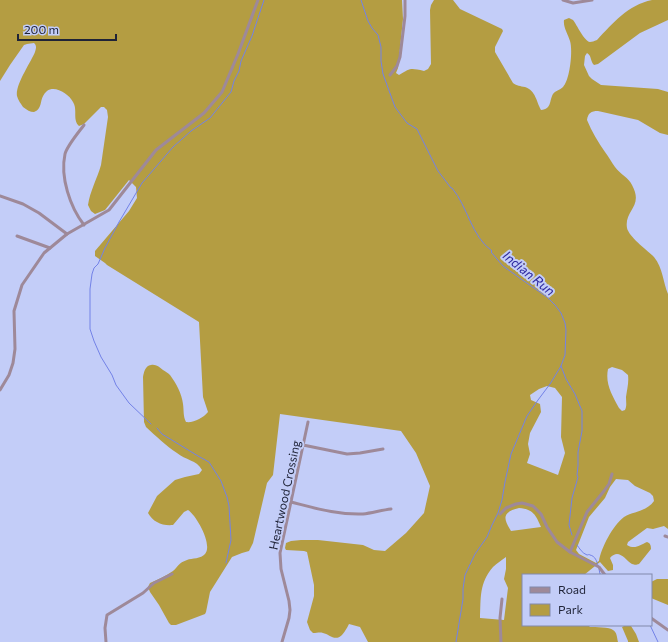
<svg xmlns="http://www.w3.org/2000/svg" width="668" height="642" font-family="Commissioner,sans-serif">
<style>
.green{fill:#b49d42;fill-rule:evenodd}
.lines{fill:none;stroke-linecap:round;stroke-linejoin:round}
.stream{stroke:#7382e7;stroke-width:1}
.minor{stroke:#9e8999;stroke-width:3}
.labels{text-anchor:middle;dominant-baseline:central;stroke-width:4;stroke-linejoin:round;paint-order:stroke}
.street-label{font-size:12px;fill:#1f2337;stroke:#c3cdf8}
.water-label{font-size:13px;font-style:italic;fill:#2e299f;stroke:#c3cdf8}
</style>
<rect width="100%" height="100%" fill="#c3cdf8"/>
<g class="green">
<path d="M 0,0 L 402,0 L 403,19 L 398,68 L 396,73 L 399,75 C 411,68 410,68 424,71 L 428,69 L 431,64 L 430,10 L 431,5 L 434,0 L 453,0 L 460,9 L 502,29 L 503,31 L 495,47 L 495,52 L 513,83 C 517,86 520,86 525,87 C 536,91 536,101 541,110 C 552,109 549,101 553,94 C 555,91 560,90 563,87 C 570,80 573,50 570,41 C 568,34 563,27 564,20 L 569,18 L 573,20 C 577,25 584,41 590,42 C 592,42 594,41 597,40 C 613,23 628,5 652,0 C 657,0 663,0 668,0 L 668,20 L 640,33 L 598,64 L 594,65 C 590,61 592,56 587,53 L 585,56 L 584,65 L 589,76 L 592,79 L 601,85 L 658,89 L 668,92 L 668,135 L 660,133 L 638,120 L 598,111 C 591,111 588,113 587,120 C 592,132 598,142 605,152 C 609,157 612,163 615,167 C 620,174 629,178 632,185 C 644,207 624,210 627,228 C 629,237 647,250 654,257 C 663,268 663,282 668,294 L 668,529 L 664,526 L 653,529 L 647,528 L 628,542 L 627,545 C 635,550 640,545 647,542 C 650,543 651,545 651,549 L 639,564 C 636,565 635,565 632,564 C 625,560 619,548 610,558 L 613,565 L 613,570 L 608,571 L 600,562 L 584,575 L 523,575 L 523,625 L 588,625 L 590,627 C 595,627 610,627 613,630 C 617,632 617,638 618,642 L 368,642 L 360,627 L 349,624 C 347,628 344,633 342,635 C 335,642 329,634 323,633 C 320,632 317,633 313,633 L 310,630 L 307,622 L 314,596 L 314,585 L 307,552 L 304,551 L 286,550 L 285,548 L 286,543 L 291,541 L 301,540 L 318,540 L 363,545 L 374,550 L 385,551 L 406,533 L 424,513 L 430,486 L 416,453 L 401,431 L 280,414 L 273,475 L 267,483 L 253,543 L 249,551 L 242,553 L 232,557 L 210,592 L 206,612 L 205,614 L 176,625 L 171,625 L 169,623 L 159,605 L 150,592 L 148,587 L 150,583 C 157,580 166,576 173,571 C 179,566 178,563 187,560 C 192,558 201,559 205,554 C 213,545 197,516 188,510 L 184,512 L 173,525 C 162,526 153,522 148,513 L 157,496 L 175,480 L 185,477 L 199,474 L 202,470 C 197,460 185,460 177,453 C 166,446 156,436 146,427 L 144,422 L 143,377 C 144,372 145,366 151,365 C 156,364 159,367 163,370 C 165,371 168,373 170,375 C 176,383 182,394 183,404 C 184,411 183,416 186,422 C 194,423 203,418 208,412 L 203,397 L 199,322 L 107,265 L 105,263 L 95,256 L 95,251 L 129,211 L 137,198 L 136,187 L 129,180 L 105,210 L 95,214 L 91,211 L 88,205 C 90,191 97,179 101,165 L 108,117 L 107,110 L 104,107 L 101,107 L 84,124 L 79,126 C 72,119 78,110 73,102 C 69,94 55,85 47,91 C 40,97 42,104 39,108 C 38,110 36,111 34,112 C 30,112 27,110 23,107 C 21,104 18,100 17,96 C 15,85 31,62 35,52 C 36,48 37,46 34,43 L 27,44 L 24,45 L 10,65 L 0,81 ZM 612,367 L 622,370 L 628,375 C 629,383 627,389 626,397 C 626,402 627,406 625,410 L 622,411 L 619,408 C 612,395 605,384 608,369 ZM 547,386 L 555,388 L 562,397 L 561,437 L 565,453 L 558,475 L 527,463 L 530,454 L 528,444 L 530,433 L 541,412 L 540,404 L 531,400 L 530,395 L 539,389 ZM 616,479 L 628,480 L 635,486 L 650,493 L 653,496 L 654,501 C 646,512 634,511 624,517 C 613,525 601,548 599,561 L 596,563 L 579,554 L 576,550 L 589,517 L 605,498 L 610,487 ZM 519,508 C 533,509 536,515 541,527 L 511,531 C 503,518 502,512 519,508 ZM 506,557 L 506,569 L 504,579 L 508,588 L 504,620 L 480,618 C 481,598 479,583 493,567 C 497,563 502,560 506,557 Z"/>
<path d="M 657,579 L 668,579 L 668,605 L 651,598 L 651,582 Z"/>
<path d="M 626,625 L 631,626 L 636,634 L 639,642 L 628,642 L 628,641 L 622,627 Z"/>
</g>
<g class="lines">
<g class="stream">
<path d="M 361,0 L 368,21 L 372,28 L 378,35 L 381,47 L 381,61 L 383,74 L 395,107 L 407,123 L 417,129 L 438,171 L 451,188 L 452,188 C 468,207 471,236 492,251 L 491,252 L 503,266 L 521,279 L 547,297 L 555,305 L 561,313 L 565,323 L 566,330 L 565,355 L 561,366 L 550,384 L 538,400 L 527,416 L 511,454 L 505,482 L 502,500 L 498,513 L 492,525 L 487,537 L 475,554 L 465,575 L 463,589 L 463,599 L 456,642"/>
<path d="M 561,366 L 566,379 L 575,394 L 582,411 L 582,431 L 578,452 L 578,466 L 577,475 L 578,477 L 572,498 L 569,525 L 572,535"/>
<path d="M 151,424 L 129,403 L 116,385 L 112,375 L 101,357 L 94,341 L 90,329 L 90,289 L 92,274 L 94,268 L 98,264 L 105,248 L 119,222 L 142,183 L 173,147 L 191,131 L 210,118 L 231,92 L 234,81 L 239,71 L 241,61 L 252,36 L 264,0"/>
<path d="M 157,428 L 162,434 L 198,456 L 209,462 L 221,481 L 227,497 L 229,506 L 231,540 L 226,563"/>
<path d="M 577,545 C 580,549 582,553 587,555 C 588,555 589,554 590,555 C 595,556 597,561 598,566"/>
<path d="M 599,569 L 600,574 L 602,575"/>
<path d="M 650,625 L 658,642"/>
</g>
<g class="minor">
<path d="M 563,0 L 573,3 L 592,0"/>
<path d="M 390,75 L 397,66 L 400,57 L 405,16 L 405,0"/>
<path d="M 84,125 C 78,133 67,146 65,154 C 60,177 70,207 84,225"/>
<path d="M 0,196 L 23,204 L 39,213 L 67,234"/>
<path d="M 17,236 L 50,248"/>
<path d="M 0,390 L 9,375 L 13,363 L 15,349 L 14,311 L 22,285 L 44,253 L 67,234 L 109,210 L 156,150 L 204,113 L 222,92 L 238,54 L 258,0"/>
<path d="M 303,445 L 347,454 L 360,453 L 383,449"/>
<path d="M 291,502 C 315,508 338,515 363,514 C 372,513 382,510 391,509"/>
<path d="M 500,514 L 506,508 L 516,504 L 522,503 L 533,506 L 541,514 L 547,527 L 557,542 L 570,552 L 599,567 L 605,575"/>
<path d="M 665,536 L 668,537"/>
<path d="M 570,552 L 587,512 L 604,491 L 609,484 L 612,474"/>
<path d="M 651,618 L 668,630"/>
<path d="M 106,642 L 105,628 L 107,615 L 143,593 L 154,583 L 172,574"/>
<path d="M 282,642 L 289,618 L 290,610 L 289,601 L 281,569 L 280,553 L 308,422"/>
<path d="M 501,642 L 500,618 L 502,599"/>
</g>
</g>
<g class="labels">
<g class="street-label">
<text transform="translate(284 495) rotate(-78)">Heartwood Crossing</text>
</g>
<g class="water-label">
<text transform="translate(529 273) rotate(39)">Indian Run</text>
</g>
</g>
<rect x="522" y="574" width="130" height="52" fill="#c3cdf8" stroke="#8189ab"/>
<rect x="530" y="587" width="20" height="6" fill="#9e8999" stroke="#8189ab"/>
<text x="558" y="594" font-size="12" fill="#1f2337">Road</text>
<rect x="530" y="604" width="20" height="12" fill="#b49d42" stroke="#8189ab"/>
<text x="558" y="614" font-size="12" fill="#1f2337">Park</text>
<path d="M18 34v6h98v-6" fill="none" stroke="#1f2337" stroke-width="2"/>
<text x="24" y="34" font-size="12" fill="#1f2337" stroke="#c3cdf8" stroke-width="3" paint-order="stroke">200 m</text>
</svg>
